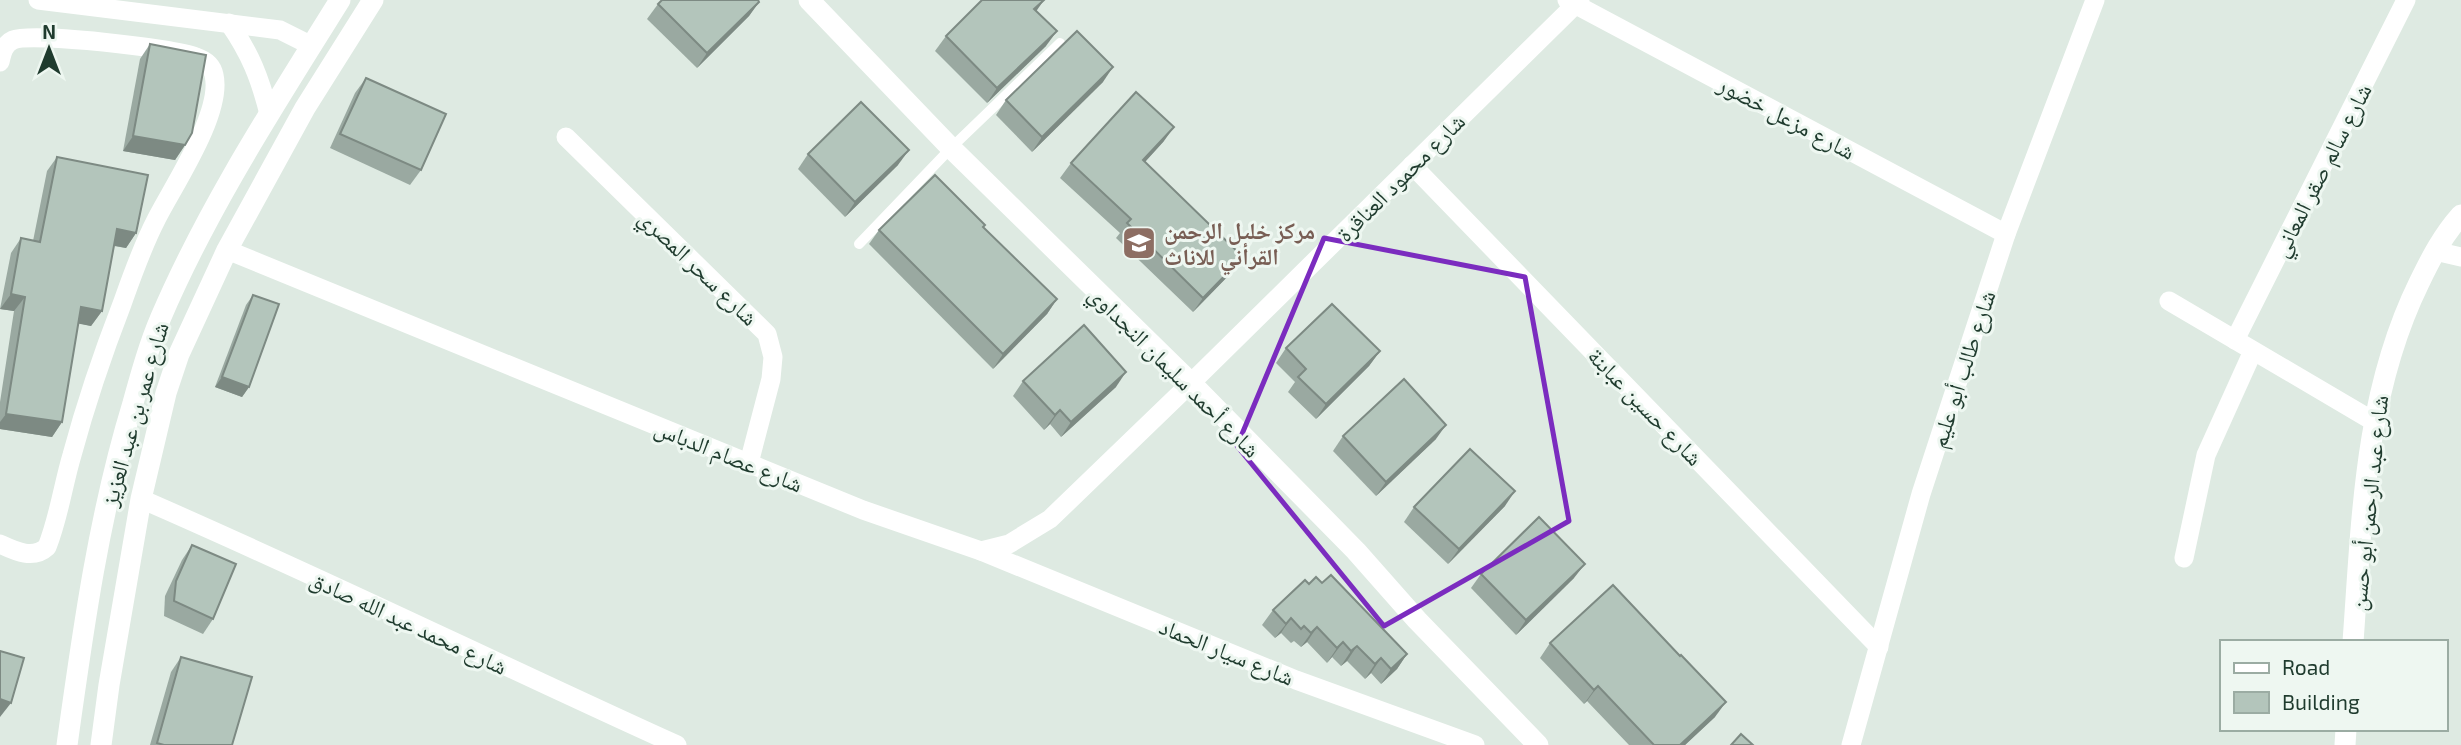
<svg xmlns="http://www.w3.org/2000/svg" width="2461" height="745" font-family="'Exo 2','Noto Naskh Arabic',sans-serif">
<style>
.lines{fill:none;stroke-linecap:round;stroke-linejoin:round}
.service{stroke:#fff;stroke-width:10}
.minor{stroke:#fff;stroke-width:19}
.tertiary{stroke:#fff;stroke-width:21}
.wall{fill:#9aa9a1}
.shaded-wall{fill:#7d8a83}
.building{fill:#b3c5bb;stroke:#7d8a83;stroke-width:2}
.marked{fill:none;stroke:#7b2cbf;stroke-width:5;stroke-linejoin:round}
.labels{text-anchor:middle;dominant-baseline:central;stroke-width:6;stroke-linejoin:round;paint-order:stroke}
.street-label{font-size:23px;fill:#1f3b2e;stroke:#eef7f1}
.education-label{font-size:23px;font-weight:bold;fill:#785e54;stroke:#eef7f1;text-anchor:start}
</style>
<rect width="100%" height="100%" fill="#deeae2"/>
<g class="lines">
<path class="service" d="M 859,244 L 951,148 L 1060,43"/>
<g class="minor">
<path d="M 38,0 L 280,30 L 312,46"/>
<path d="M 1567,0 L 2006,234"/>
<path d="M 229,23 C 250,53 260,78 269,114"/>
<path d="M 0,62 C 2,53 4,44 13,40 C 32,32 174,48 196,57 C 205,60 212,65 214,75 C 223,113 173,186 156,220 C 142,247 132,276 122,304 C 103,353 86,403 72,455 C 63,485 59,517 47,547 C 33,560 15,551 0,544"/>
<path d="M 566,137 L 767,334 L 773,357 L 771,379 L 749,463"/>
<path d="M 1412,165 L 1879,647"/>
<path d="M 227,250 L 863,510 L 981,551 L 1009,544 L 1050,519 L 1191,383 L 1580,0"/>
<path d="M 2435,251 L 2461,257"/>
<path d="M 2169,301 L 2373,421"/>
<path d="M 2235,340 L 2406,0"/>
<path d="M 141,499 C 321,577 498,664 677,745"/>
<path d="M 981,551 L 1296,680 L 1475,745"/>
<path d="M 2184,558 L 2206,455 L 2253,351"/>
<path d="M 1851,745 L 1921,494 L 2006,234 L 2095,0"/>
</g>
<g class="tertiary">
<path d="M 809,0 L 951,148 L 1191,383 L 1356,551 L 1417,620 L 1538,745"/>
<path d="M 2353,642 C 2362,520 2364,395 2419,283 C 2431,258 2443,235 2461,215"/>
<path d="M 67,745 C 83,630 99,514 133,403 C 141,374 149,345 161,317 C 209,205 276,103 340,0"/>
<path d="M 101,745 L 109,685 L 141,499 L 166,393 L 179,354 L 227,250 L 305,108 L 373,0"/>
<path d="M 2345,745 L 2346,729"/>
</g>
</g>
<g class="wall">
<path d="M 759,2 L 749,16 L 697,68 L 647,19 L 658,4 Z"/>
<path d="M 1036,11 L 1046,46 L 987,103 L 935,51 L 946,36 Z"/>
<path d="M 150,44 L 185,145 L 175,160 L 123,151 L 140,59 Z"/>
<path d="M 366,78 L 421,170 L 410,185 L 330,148 L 355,93 Z"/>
<path d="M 1103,82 L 1032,152 L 996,115 L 1006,100 Z"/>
<path d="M 1164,141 L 1145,162 L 1232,272 L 1193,312 L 1116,238 L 1120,233 L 1060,178 L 1071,163 Z"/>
<path d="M 808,154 L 898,165 L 845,217 L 798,169 Z"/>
<path d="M 57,157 L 136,233 L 126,248 L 114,246 L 102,311 L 91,326 L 78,323 L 62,422 L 52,437 L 0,429 L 0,402 L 14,311 L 0,309 L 11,253 L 21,238 L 33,241 L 47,171 Z"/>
<path d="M 879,230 L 1057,299 L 1047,314 L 993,369 L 869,244 Z"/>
<path d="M 253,295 L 249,387 L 242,397 L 215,387 L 246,305 Z"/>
<path d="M 1286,348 L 1380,351 L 1369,366 L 1316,419 L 1288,392 L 1295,382 L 1276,363 Z"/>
<path d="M 1023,381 L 1116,387 L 1061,437 L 1050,424 L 1044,430 L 1013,396 Z"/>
<path d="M 1343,436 L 1436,439 L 1376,496 L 1333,451 Z"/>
<path d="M 1505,506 L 1448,564 L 1404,522 L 1414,507 Z"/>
<path d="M 192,545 L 213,619 L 203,634 L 164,616 L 165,596 L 182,560 Z"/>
<path d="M 1481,574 L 1574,578 L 1516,635 L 1471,588 Z"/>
<path d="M 1322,583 L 1407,654 L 1397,669 L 1381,684 L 1371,673 L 1365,679 L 1347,661 L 1341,666 L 1332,657 L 1327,663 L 1307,642 L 1301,647 L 1294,641 L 1291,643 L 1281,633 L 1275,638 L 1262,625 L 1273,610 L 1309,584 Z"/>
<path d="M 1550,643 L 1715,717 L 1685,745 L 1629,745 L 1587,701 L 1584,704 L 1540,658 Z"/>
<path d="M 181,657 L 232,745 L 150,745 L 171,672 Z"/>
</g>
<g class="shaded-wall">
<path d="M 1044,0 L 1035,13 L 1034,9 Z"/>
<path d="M 759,2 L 749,16 L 697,68 L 707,53 Z"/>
<path d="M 1057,31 L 1046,46 L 987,103 L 997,88 Z"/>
<path d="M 1113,67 L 1103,82 L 1032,152 L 1042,137 Z"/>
<path d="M 1174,127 L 1164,141 L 1133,175 L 1143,160 Z"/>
<path d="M 133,136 L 185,145 L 175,160 L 123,151 Z"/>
<path d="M 909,150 L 898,165 L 845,217 L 855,202 Z"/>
<path d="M 117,229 L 136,233 L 126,248 L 106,244 Z"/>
<path d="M 1243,257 L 1232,272 L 1193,312 L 1203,298 Z"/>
<path d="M 11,294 L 25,297 L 14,311 L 0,309 Z"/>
<path d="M 1057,299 L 1047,314 L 993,369 L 1003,354 Z"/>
<path d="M 81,307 L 102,311 L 91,326 L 70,322 Z"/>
<path d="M 1380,351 L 1369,366 L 1316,419 L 1326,404 Z"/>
<path d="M 1126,372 L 1116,387 L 1061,437 L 1071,422 Z"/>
<path d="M 222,377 L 249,387 L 242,397 L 215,387 Z"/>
<path d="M 1060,410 L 1050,424 L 1044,430 L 1055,415 Z"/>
<path d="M 6,414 L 62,422 L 52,437 L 0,429 L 0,422 Z"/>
<path d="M 1446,425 L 1436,439 L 1376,496 L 1386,482 Z"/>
<path d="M 1515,491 L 1505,506 L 1448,564 L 1459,549 Z"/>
<path d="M 1585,564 L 1574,578 L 1516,635 L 1526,620 Z"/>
<path d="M 1291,618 L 1281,633 L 1275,638 L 1286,624 Z"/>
<path d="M 1317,627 L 1307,642 L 1301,647 L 1311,633 Z"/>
<path d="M 1343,642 L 1332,657 L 1327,663 L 1337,648 Z"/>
<path d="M 1357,646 L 1347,661 L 1341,666 L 1351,651 Z"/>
<path d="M 1407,654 L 1397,669 L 1381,684 L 1391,669 Z"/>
<path d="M 1381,658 L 1371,673 L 1365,679 L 1375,664 Z"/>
<path d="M 1598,686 L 1587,701 L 1584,704 L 1594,690 Z"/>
<path d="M 0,699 L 11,703 L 0,717 Z"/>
<path d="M 1726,702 L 1715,717 L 1685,745 L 1680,745 Z"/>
</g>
<g class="building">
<path d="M 662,0 L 758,0 L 759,2 L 707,53 L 658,4 Z"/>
<path d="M 982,0 L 1044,0 L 1034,9 L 1057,31 L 997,88 L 946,36 Z"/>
<path d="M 1077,31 L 1113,67 L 1042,137 L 1006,100 Z"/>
<path d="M 150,44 L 206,55 L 192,133 L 185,145 L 133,136 Z"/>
<path d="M 366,78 L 446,114 L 421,170 L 340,134 Z"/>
<path d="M 1136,92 L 1174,127 L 1143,160 L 1243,257 L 1203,298 L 1127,223 L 1131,219 L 1071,163 Z"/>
<path d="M 861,102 L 909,150 L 855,202 L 808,154 Z"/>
<path d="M 57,157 L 148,175 L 136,233 L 117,229 L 102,311 L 81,307 L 62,422 L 6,414 L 25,297 L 11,294 L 21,238 L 40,242 Z"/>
<path d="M 935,175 L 985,225 L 983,227 L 1057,299 L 1003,354 L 879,230 Z"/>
<path d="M 253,295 L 279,304 L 249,387 L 222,377 Z"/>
<path d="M 1332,304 L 1380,351 L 1326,404 L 1298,377 L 1306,369 L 1286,348 Z"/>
<path d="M 1084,325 L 1126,372 L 1071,422 L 1060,410 L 1055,415 L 1023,381 Z"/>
<path d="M 1404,379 L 1446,425 L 1386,482 L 1343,436 Z"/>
<path d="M 1470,449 L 1515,491 L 1459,549 L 1414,507 Z"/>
<path d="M 1539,517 L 1585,564 L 1526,620 L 1481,574 Z"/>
<path d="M 192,545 L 236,564 L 213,619 L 174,601 L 176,581 Z"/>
<path d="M 1331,575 L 1407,654 L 1391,669 L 1381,658 L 1375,664 L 1357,646 L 1351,651 L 1343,642 L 1337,648 L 1317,627 L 1311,633 L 1304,626 L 1301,629 L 1291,618 L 1286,624 L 1273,610 L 1305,580 L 1309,584 L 1316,577 L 1322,583 Z"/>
<path d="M 1613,585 L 1680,656 L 1681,655 L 1726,702 L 1680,745 L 1654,745 L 1598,686 L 1594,690 L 1550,643 Z"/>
<path d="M 0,651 L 24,658 L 11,703 L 0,699 Z"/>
<path d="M 181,657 L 252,677 L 232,745 L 164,745 L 157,743 Z"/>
<path d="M 1741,734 L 1753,745 L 1731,745 Z"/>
</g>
<path class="marked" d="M 1324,238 L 1525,277 L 1569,521 L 1384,626 L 1237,446 Z"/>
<defs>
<g id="school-square" transform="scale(1.75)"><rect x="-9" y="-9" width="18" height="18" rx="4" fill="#8d6e63" stroke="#eef7f1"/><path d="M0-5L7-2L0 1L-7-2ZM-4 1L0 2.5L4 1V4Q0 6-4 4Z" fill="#fff"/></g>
</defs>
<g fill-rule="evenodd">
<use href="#school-square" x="1139" y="243"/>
</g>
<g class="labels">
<g class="street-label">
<text transform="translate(1787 117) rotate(28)">شارع مزعل خضور</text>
<text transform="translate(2321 170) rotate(-63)">شارع سالم صقر المعاني</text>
<text transform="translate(1400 177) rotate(-45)">شارع محمود العناقرة</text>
<text transform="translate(699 267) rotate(44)">شارع سحر المصري</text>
<text transform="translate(1962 369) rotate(-72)">شارع طالب أبو عليم</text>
<text transform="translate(1175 371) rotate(45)">شارع أحمد سليمان النجداوي</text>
<text transform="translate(1646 406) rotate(46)">شارع حسين عبابنة</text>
<text transform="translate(134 414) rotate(-74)">شارع عمر بن عبد العزيز</text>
<text transform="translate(729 455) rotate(22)">شارع عصام الدباس</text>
<text transform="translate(2368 503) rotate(-84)">شارع عبد الرحمن أبو حسن</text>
<text transform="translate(409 622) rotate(25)">شارع محمد عبد الله صادق</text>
<text transform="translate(1227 651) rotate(22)">شارع سيار الحماد</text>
</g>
<g class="education-label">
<text x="1164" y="230">مركز خليل الرحمن<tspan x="1164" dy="26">القرأني للاناث</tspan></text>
</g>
</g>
<rect x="2220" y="640" width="228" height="91" fill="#eef7f1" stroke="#9baca3" stroke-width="2"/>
<rect x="2234" y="663" width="35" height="10" fill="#ffffff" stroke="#9baca3" stroke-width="2"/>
<text x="2282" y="675" font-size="21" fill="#1f3b2e">Road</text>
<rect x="2234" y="692" width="35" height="21" fill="#b3c5bb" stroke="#9baca3" stroke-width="2"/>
<text x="2282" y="710" font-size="21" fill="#1f3b2e">Building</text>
<g transform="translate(49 49)" stroke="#eef7f1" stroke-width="5" paint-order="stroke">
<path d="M0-5L12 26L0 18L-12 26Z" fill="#1f3b2e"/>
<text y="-10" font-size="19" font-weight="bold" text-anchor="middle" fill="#1f3b2e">N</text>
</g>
</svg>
